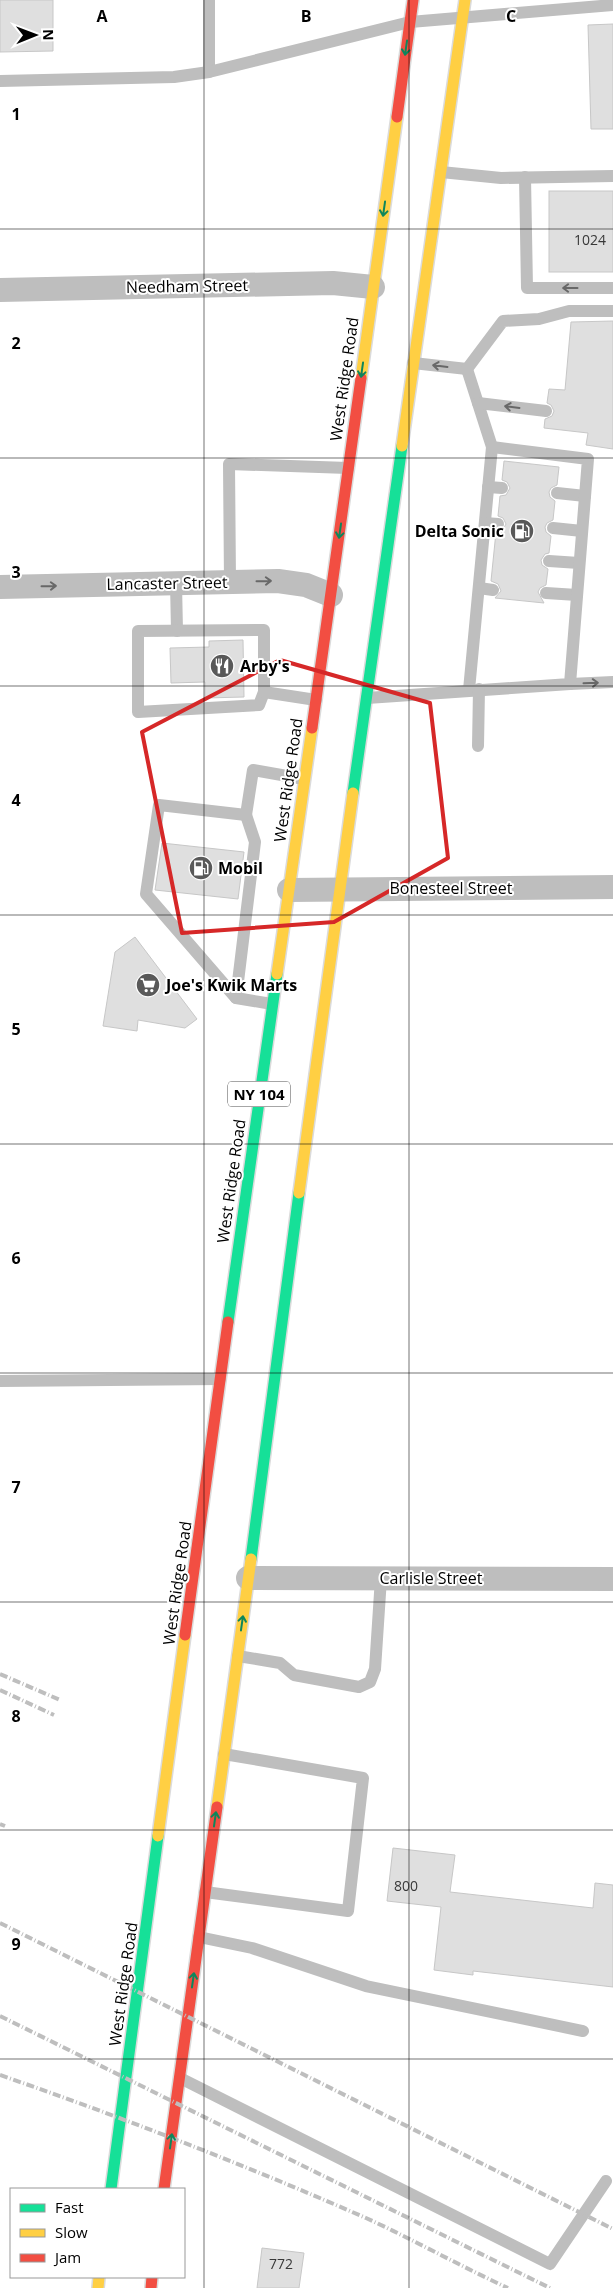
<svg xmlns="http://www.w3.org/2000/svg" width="613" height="2288" font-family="'Open Sans',sans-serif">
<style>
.building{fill:#dfdfdf;stroke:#c7c7c7}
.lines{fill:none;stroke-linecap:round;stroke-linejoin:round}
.fast-casing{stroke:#dbdbdb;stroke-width:14}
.slow-casing{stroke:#dbdbdb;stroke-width:14}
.jam-casing{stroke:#dbdbdb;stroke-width:14}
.lane{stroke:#bebebe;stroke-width:12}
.street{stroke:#bebebe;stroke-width:24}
.fast{stroke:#16e098;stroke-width:11}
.slow{stroke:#ffcf43;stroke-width:11}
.jam{stroke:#f24e42;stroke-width:11}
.rail{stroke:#bebebe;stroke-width:4;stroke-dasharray:8 2.5 1 2.5;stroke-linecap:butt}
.oneway{stroke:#0d865b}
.oneway2{stroke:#686868}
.marked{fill:none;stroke:#d62828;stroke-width:4;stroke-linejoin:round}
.grid{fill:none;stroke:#000;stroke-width:1;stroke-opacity:0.55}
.labels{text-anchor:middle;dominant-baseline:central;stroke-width:4;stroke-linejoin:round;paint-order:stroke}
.number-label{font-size:14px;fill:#383838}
.shield{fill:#fff;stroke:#4c4c4c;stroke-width:1}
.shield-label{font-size:15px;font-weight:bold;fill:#000}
.street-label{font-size:16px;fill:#000;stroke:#fff}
.poi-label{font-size:16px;font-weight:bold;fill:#000;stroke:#fff;text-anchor:start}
.grid-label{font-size:16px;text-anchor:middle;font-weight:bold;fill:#000;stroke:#fff;stroke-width:4;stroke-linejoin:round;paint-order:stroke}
</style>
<rect width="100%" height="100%" fill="#fff"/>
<g class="building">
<path d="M 0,0 L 53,0 L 53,51 L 0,52 Z"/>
<path d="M 613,24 L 613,129 L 591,129 L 588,25 Z"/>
<rect x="549" y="191" width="64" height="81"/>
<path d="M 613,321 L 613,449 L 586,445 L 588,433 L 544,428 L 545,419 L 552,416 L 554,411 L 551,405 L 547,403 L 549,389 L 565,390 L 571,322 Z"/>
<path d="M 504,461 L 559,467 L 557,485 L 551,488 L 549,492 L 550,497 L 555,501 L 553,520 L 547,523 L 545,527 L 546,532 L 551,536 L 549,553 L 545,554 L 541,560 L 542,565 L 548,569 L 546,585 L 540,588 L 538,592 L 544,603 L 495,598 L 501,591 L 498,584 L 491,581 L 496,532 L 502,531 L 506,524 L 503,518 L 498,516 L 500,496 L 506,495 L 510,488 L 507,482 L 502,480 Z"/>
<path d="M 243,640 L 244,697 L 205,698 L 205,682 L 171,683 L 170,648 L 209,647 L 209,641 Z"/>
<path d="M 162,843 L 244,852 L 238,899 L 155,890 Z"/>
<path d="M 135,937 L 197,1019 L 185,1028 L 138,1020 L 137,1031 L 103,1026 L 115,952 Z"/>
<path d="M 393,1848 L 455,1855 L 450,1892 L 593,1908 L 595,1883 L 613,1885 L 613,1987 L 473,1971 L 473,1975 L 434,1970 L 441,1907 L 387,1901 Z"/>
<path d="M 262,2248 L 304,2253 L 299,2288 L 257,2288 Z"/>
</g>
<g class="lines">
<g class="fast-casing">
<g id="fast">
<path d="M 353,793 L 402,446"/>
<path d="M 228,1322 L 277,974"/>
<path d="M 251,1559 L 299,1193"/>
<path d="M 111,2189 L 158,1836"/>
</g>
</g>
<g class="slow-casing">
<g id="slow">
<path d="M 361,378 L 397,117"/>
<path d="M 402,446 L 465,0"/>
<path d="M 277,974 L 312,728"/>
<path d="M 299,1193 L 353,793"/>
<path d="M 217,1807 L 251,1559"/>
<path d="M 158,1836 L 185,1635"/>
<path d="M 98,2288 L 99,2277"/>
</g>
</g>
<g class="jam-casing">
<g id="jam">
<path d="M 397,117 L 413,0"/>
<path d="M 312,728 L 361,378"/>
<path d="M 185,1635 L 228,1322"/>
<path d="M 164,2189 L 217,1807"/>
<path d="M 151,2288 L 152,2277"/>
</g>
</g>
<g class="lane">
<path d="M 209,0 L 209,72"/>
<path d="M 0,81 L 174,77 L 209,72 L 410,22 L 613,5"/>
<path d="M 441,172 L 501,178 L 613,176"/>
<path d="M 525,177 L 527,288 L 613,288"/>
<path d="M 413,363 L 467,369"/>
<path d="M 467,369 L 492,447 L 469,690"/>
<path d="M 467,369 L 503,321 L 539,319 L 569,311 L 613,311"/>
<path d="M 478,403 L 546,411"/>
<path d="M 488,487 L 502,488"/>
<path d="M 557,493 L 585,496"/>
<path d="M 485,523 L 498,524"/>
<path d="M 553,528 L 582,531"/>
<path d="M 549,561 L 579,563"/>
<path d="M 230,582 L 229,464 L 348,468"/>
<path d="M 176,583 L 177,631"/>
<path d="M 479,588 L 493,590"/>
<path d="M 546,593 L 577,595"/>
<path d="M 264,630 L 264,692 L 259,705 L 138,712 L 138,631 Z"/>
<path d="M 570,684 L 613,682"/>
<path d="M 264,692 L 316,700"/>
<path d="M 367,698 L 570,684 L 588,459 L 492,447"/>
<path d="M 478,746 L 479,689"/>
<path d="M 236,998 L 255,842 L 246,815"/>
<path d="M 272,1004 L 236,998 L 146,894 L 159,805 L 246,815 L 253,770 L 304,779"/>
<path d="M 0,1381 L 220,1379"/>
<path d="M 238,1656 L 280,1663 L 294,1675 L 359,1687 L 370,1682 L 375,1669 L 381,1578"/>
<path d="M 205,1892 L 348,1911 L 363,1778 L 224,1754"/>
<path d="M 199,1937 L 252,1948 L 366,1986 L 583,2031"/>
<path d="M 180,2078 L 550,2264 L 606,2181"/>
</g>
<g class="street">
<path d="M 0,290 L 333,283 L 373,287"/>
<path d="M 0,587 L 278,581 L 306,585 L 331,595"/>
<path d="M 289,890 L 613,887"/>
<path d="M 248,1578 L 613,1579"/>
</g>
<use href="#fast" class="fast"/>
<use href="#slow" class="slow"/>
<use href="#jam" class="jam"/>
<g class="rail">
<path d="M 0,1674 L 60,1700"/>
<path d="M 0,1690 L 54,1715"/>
<path d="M 0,1824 L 5,1826"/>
<path d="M 0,1923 L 613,2229"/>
<path d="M 0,2016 L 550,2288"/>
<path d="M 0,2075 C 124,2118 245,2165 366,2218 C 414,2240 460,2266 508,2288"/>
</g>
</g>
<defs><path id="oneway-shaft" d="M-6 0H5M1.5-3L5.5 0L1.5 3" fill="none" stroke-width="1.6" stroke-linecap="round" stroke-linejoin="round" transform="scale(1.25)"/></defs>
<g class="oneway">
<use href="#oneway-shaft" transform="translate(406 48) rotate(98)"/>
<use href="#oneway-shaft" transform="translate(384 209) rotate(98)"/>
<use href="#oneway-shaft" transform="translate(362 370) rotate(98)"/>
<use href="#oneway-shaft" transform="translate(340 531) rotate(98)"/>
<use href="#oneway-shaft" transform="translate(242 1623) rotate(-82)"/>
<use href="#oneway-shaft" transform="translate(215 1819) rotate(-82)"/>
<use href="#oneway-shaft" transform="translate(193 1980) rotate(-82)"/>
<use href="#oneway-shaft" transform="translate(171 2141) rotate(-82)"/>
</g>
<g class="oneway2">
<use href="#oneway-shaft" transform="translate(570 288) rotate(180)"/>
<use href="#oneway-shaft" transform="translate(440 366) rotate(-173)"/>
<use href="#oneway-shaft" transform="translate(512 407) rotate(-173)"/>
<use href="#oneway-shaft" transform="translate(264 581) rotate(-1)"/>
<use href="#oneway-shaft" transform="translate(49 586) rotate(-1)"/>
<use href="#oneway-shaft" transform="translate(591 683) rotate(-2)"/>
</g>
<path class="marked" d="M 280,660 L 430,703 L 448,858 L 334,922 L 182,933 L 142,732 Z"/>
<path class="grid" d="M 204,0 L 204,2288M 409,0 L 409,2288M 0,229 L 613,229M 0,458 L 613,458M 0,686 L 613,686M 0,915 L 613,915M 0,1144 L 613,1144M 0,1373 L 613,1373M 0,1602 L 613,1602M 0,1830 L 613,1830M 0,2059 L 613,2059"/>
<defs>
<g id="fuel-disc" transform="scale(1.25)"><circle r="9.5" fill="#595959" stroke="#fff"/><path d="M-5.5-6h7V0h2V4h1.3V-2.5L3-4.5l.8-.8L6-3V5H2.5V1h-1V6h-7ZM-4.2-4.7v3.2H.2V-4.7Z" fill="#fff"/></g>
<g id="restaurant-disc" transform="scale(1.25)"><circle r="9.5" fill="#595959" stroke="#fff"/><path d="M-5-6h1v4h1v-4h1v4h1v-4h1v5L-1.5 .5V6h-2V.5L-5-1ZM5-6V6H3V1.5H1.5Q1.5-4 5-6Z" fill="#fff"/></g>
<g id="supermarket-disc" transform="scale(1.25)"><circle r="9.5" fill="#595959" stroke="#fff"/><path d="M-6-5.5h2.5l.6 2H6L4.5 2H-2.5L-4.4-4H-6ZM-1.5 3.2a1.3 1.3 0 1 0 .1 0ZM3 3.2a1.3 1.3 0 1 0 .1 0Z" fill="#fff"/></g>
</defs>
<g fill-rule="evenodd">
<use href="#fuel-disc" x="522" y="531"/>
<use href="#restaurant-disc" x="222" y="666"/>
<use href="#fuel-disc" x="201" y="868"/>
<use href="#supermarket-disc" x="148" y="985"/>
</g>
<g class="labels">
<g class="number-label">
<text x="590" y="239">1024</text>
<text x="406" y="1885">800</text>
<text x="281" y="2263">772</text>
</g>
<rect class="shield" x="228" y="1081.5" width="62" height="25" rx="4"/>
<g class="shield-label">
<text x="259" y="1094">NY 104</text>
</g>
<g class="street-label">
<text transform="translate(187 286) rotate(-1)">Needham Street</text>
<text transform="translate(344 379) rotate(-82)">West Ridge Road</text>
<text transform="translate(167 583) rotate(-1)">Lancaster Street</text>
<text transform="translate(288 780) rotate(-82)">West Ridge Road</text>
<text x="451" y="888">Bonesteel Street</text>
<text transform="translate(231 1181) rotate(-82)">West Ridge Road</text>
<text x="431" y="1578">Carlisle Street</text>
<text transform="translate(177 1583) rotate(-82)">West Ridge Road</text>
<text transform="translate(123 1984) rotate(-82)">West Ridge Road</text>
</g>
<g class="poi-label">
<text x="504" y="531" text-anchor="end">Delta Sonic</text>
<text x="240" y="666">Arby's</text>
<text x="218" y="868">Mobil</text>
<text x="166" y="985">Joe's Kwik Marts</text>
</g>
</g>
<g class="grid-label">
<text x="102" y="22">A</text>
<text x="306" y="22">B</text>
<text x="511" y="22">C</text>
<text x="16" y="120">1</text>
<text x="16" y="349">2</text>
<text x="16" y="578">3</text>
<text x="16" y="806">4</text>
<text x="16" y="1035">5</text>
<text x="16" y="1264">6</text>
<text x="16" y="1493">7</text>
<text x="16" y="1722">8</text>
<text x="16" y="1950">9</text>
</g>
<rect x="10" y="2188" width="175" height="90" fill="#ffffff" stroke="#999999"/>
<rect x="20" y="2204" width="25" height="8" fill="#16e098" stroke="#999999"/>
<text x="55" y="2213" font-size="15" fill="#000000">Fast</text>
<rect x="20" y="2229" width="25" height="8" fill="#ffcf43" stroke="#999999"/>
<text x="55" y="2238" font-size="15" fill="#000000">Slow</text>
<rect x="20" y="2254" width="25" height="8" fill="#f24e42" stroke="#999999"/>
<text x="55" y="2263" font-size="15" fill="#000000">Jam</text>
<g transform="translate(35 35) rotate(89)" stroke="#ffffff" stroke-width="4" paint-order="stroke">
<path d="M0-4L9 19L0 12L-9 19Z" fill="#000000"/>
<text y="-8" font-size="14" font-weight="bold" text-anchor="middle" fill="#000000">N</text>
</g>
</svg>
